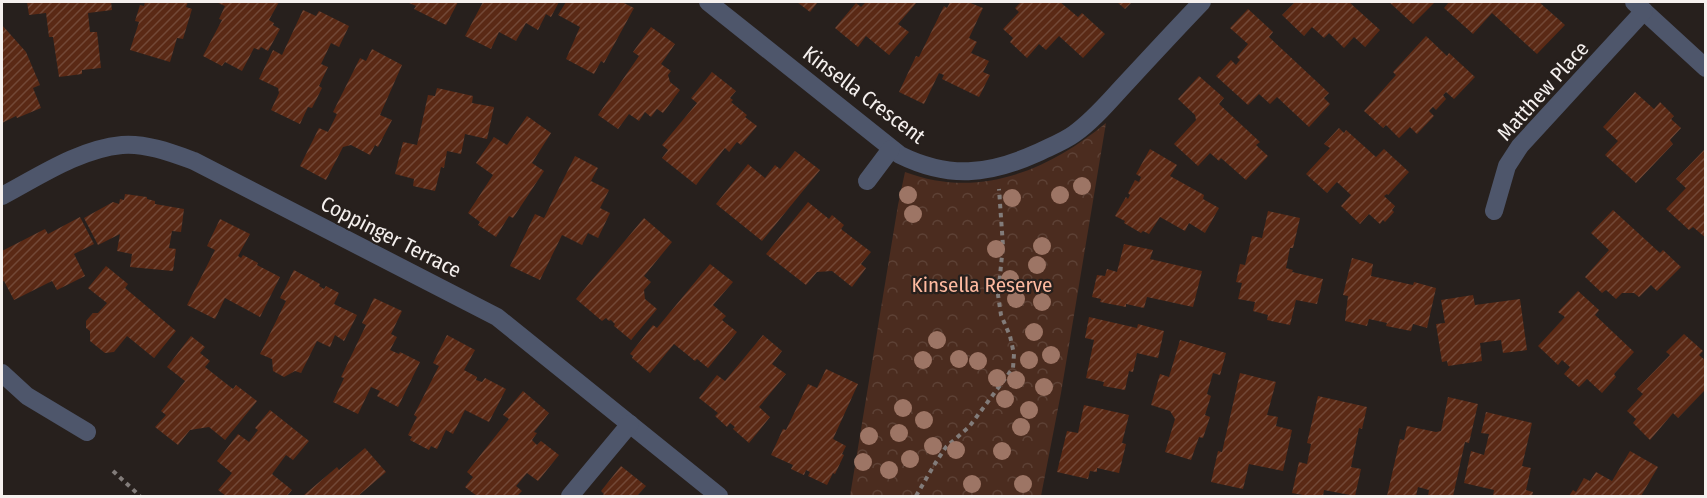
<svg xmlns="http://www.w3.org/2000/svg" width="1707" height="498" font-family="'Fira Sans Condensed',sans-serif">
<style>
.forest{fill:url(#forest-crowns)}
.building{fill:url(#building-hatch)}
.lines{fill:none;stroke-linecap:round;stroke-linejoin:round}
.path{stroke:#827c7a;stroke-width:4;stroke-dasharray:4.5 4.5;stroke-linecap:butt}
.minor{stroke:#4e566b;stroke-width:18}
.tree{fill:#9d7565}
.labels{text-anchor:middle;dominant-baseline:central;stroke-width:4.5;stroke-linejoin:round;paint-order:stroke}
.street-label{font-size:21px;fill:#f5f0ee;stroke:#27201d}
.park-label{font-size:21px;fill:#febaa0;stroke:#27201d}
</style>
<defs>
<pattern id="forest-crowns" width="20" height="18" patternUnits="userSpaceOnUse" patternTransform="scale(1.5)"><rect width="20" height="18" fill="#4b2c1f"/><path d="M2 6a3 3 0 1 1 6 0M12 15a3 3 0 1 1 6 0" fill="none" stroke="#5d4135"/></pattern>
<pattern id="building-hatch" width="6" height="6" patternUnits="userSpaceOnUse" patternTransform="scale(1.5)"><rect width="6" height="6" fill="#5a2915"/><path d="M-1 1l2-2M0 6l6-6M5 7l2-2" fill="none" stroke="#724837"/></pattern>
</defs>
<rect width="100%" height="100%" fill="#27201d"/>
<path class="forest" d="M 1106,123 L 1061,393 L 1041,496 L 850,496 L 898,205 L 905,172 C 979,200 1049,170 1106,123 Z"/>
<g class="building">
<path d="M 27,2 L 111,2 L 112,10 L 88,13 L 90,32 L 97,32 L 101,68 L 82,70 L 82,74 L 59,77 L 53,37 L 49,37 L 46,13 L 29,15 Z"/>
<path d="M 145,2 L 188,2 L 186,7 L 192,9 L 183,39 L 177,38 L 170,62 L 130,50 L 139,22 L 135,21 L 140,5 L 144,6 Z"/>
<path d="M 216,2 L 279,2 L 269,20 L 274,23 L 273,25 L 280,29 L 268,51 L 261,47 L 259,50 L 254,48 L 242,71 L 225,62 L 222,66 L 203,56 L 222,20 L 219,19 L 225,6 Z"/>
<path d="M 407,2 L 458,2 L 446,25 L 414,9 L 416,6 Z"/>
<path d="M 483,2 L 559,2 L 551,17 L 546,14 L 538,30 L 526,23 L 516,41 L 499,32 L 491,49 L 465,36 Z"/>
<path d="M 566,2 L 622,2 L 634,8 L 604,63 L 601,61 L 594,74 L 566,59 L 580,27 L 558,15 Z"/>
<path d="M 797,2 L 818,2 L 810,12 Z"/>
<path d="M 866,2 L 917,2 L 898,24 L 909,32 L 889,55 L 866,36 L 858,47 L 835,28 L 856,3 L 861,7 Z"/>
<path d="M 950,2 L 968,2 L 983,8 L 969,38 L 977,42 L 971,53 L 989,61 L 983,72 L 990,75 L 979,97 L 942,79 L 944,75 L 939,73 L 924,104 L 899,92 L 916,56 L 919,57 L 944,6 L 947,8 Z"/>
<path d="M 1019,2 L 1060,2 L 1078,17 L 1082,13 L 1105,34 L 1083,58 L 1059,36 L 1046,50 L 1039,44 L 1027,58 L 1010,42 L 1013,38 L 1003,29 L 1019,12 L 1015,8 L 1020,3 Z"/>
<path d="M 1117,2 L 1132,2 L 1125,9 Z"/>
<path d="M 1295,2 L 1349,2 L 1380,30 L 1365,47 L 1354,37 L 1344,48 L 1329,33 L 1324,38 L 1312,27 L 1304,36 L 1282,15 Z"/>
<path d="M 1389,2 L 1435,2 L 1413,24 Z"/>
<path d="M 1449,2 L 1539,2 L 1565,25 L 1537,54 L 1492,13 L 1473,34 L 1444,8 Z"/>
<path d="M 1248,9 L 1273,32 L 1269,37 L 1329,93 L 1324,98 L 1330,104 L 1309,127 L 1277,97 L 1270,104 L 1259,94 L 1248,105 L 1216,76 L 1231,60 L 1236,65 L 1240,60 L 1237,57 L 1248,44 L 1230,28 Z"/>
<path d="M 303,10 L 316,16 L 319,11 L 349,26 L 339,47 L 331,43 L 321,64 L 328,67 L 319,86 L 322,88 L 312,108 L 308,107 L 300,124 L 271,110 L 279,93 L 278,88 L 259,79 L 273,50 L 282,55 Z"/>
<path d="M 2,25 L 26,52 L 40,85 L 33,88 L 41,108 L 17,118 L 16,116 L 2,123 Z"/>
<path d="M 651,27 L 675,44 L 661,64 L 671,71 L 668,75 L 670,82 L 680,90 L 663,113 L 657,109 L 651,117 L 645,112 L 639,121 L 629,114 L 618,129 L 598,115 L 639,56 L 633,52 Z"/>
<path d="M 1426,36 L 1447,56 L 1449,53 L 1475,77 L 1454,99 L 1446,92 L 1443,95 L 1446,99 L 1436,110 L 1433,107 L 1429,111 L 1434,116 L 1417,134 L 1410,127 L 1399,138 L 1386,125 L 1383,128 L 1364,111 L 1396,75 L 1393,72 Z"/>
<path d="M 372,49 L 402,65 L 380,115 L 392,120 L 378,147 L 375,145 L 370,155 L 351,145 L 343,147 L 326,180 L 300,166 L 319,128 L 328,132 L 337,114 L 333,112 L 360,58 L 366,61 Z"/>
<path d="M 712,72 L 736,91 L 730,98 L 733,100 L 731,102 L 747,115 L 745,117 L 757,126 L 741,145 L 737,142 L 729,152 L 725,148 L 696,185 L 662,158 L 668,150 L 662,145 L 697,103 L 691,98 Z"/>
<path d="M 1199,76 L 1224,98 L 1219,104 L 1260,142 L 1256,145 L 1268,156 L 1246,180 L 1221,158 L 1219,161 L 1210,153 L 1198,166 L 1174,144 L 1196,120 L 1195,115 L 1178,99 Z"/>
<path d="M 437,88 L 473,96 L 472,103 L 494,107 L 487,139 L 465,134 L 461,154 L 447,151 L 444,168 L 441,167 L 435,191 L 413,186 L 414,179 L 395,174 L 403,142 L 417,145 L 428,95 L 435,96 Z"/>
<path d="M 1635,92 L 1654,109 L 1660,102 L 1674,116 L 1671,119 L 1681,128 L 1670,140 L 1673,144 L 1636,183 L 1605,155 L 1618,141 L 1603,127 Z"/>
<path d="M 527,116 L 551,133 L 532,163 L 544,171 L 513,218 L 509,216 L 496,237 L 478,225 L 480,222 L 468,213 L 493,175 L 476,163 L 494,137 L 507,145 Z"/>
<path d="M 1339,128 L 1344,133 L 1346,130 L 1376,157 L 1384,149 L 1409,172 L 1388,195 L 1387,194 L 1384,196 L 1395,206 L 1392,210 L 1394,212 L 1385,222 L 1383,220 L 1380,224 L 1369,214 L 1360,224 L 1341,206 L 1351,195 L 1337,182 L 1327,193 L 1306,174 L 1330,148 L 1324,144 Z"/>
<path d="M 1706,148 L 1706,238 L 1693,227 L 1689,230 L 1666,209 L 1686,188 L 1676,179 Z"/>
<path d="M 1150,149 L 1177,165 L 1170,176 L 1204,195 L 1203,199 L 1219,208 L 1205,233 L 1189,223 L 1185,231 L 1160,217 L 1149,234 L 1143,231 L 1141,233 L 1124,223 L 1125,221 L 1115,216 L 1126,197 L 1128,199 L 1130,195 L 1128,193 L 1135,180 L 1139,182 L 1141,177 L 1136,174 Z"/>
<path d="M 795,151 L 820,170 L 762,241 L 716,204 L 748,164 L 765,178 L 775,165 L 780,169 Z"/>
<path d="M 575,156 L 598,168 L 591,181 L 609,190 L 600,208 L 610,213 L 598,238 L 588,233 L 582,245 L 562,235 L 540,280 L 510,266 L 535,214 L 544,218 Z"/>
<path d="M 125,194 L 147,197 L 147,199 L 155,201 L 155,204 L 184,209 L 181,232 L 172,231 L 169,248 L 176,249 L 173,271 L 130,267 L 132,254 L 117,251 L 120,234 L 98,245 L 84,218 L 113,202 L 119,204 L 120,199 L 124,200 Z"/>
<path d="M 808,202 L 829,219 L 832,215 L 844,225 L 841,229 L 871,252 L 861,264 L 866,268 L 852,287 L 832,271 L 817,272 L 806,285 L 766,254 Z"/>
<path d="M 1613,210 L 1660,253 L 1663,250 L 1681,267 L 1657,291 L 1651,285 L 1639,297 L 1634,293 L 1622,293 L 1616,299 L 1606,290 L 1602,293 L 1585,277 L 1609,250 L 1591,233 Z"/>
<path d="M 1268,211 L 1300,218 L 1293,248 L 1290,248 L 1286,268 L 1293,270 L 1292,272 L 1323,279 L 1317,304 L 1296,300 L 1290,325 L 1267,320 L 1268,315 L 1253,311 L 1255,302 L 1238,299 L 1242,283 L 1236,282 L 1240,264 L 1245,265 L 1252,236 L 1262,238 Z"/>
<path d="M 80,217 L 94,244 L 74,254 L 85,276 L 57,290 L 52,281 L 14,300 L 4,281 L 2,282 L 2,251 L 45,229 L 48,234 Z"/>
<path d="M 644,218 L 672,242 L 644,276 L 651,282 L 644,290 L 645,299 L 657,309 L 631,340 L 614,326 L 615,324 L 611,320 L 609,321 L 606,318 L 602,321 L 576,299 Z"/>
<path d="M 220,219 L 250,234 L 238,256 L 241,258 L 243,255 L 258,263 L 257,265 L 280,277 L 260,317 L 225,298 L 215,319 L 187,305 L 215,250 L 207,246 Z"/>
<path d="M 1124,244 L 1153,250 L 1150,259 L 1202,271 L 1193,307 L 1147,297 L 1144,308 L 1126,304 L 1126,307 L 1100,302 L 1101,299 L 1092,297 L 1097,275 L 1105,276 L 1107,269 L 1117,272 Z"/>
<path d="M 1352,258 L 1373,264 L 1371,276 L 1413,285 L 1414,282 L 1436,288 L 1427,328 L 1413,324 L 1411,331 L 1386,326 L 1387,323 L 1369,319 L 1367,326 L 1345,321 L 1348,296 L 1343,295 Z"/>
<path d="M 710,264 L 733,282 L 713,305 L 726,316 L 722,320 L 737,332 L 708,368 L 697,359 L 695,361 L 674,344 L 650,373 L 632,358 L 633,356 L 630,354 L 653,325 L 657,328 Z"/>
<path d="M 106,266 L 128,284 L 125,288 L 176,331 L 154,358 L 127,336 L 114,352 L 105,353 L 90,341 L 90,331 L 86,328 L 86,321 L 93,313 L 98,313 L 107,303 L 88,288 Z"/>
<path d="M 294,270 L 320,284 L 319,286 L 324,289 L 326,286 L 339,293 L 334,304 L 357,315 L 344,341 L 335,335 L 330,347 L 317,341 L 301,373 L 295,371 L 284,377 L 273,371 L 272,359 L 260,354 L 286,301 L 280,298 Z"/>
<path d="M 1578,291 L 1599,310 L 1595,315 L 1634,352 L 1614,374 L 1616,377 L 1602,393 L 1587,379 L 1579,387 L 1564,374 L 1570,367 L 1562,360 L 1558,365 L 1538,346 L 1565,317 L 1558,312 Z"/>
<path d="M 1473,295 L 1475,305 L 1520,299 L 1527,350 L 1503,353 L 1501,340 L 1480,343 L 1482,361 L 1448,366 L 1447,361 L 1442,362 L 1436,324 L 1445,323 L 1441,300 Z"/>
<path d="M 374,298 L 402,311 L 391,334 L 397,337 L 390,350 L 399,354 L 400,352 L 420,362 L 398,407 L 377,396 L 380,391 L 371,387 L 358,414 L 333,402 L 344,378 L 341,377 L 366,325 L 362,323 Z"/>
<path d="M 1089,317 L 1137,328 L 1138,324 L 1164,331 L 1158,358 L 1137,353 L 1133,372 L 1129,371 L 1125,390 L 1103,386 L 1104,382 L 1086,378 L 1094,340 L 1085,338 Z"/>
<path d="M 1684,334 L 1703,351 L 1699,355 L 1706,361 L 1706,392 L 1704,391 L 1678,418 L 1673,413 L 1650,440 L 1633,423 L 1636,419 L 1627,411 L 1643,394 L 1637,389 L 1670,355 L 1666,352 Z"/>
<path d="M 447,335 L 475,350 L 464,370 L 477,377 L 476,380 L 482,382 L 485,378 L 506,389 L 489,422 L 465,410 L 453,434 L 446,430 L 437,449 L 431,446 L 429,450 L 410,440 L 412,437 L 408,435 L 417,417 L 414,415 L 439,366 L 433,363 Z"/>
<path d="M 763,335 L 782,351 L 772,364 L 786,374 L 759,407 L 770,417 L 749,443 L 733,429 L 735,427 L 730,423 L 727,427 L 715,416 L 718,413 L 699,398 L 717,375 L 725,381 Z"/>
<path d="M 191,336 L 205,347 L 200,353 L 210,361 L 205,367 L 233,389 L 236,385 L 257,401 L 225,440 L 209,427 L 190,430 L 178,445 L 155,427 L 166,415 L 161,411 L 185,381 L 167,367 Z"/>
<path d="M 1180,340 L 1226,353 L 1220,375 L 1213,373 L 1207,394 L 1211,396 L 1205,415 L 1210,417 L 1203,438 L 1199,437 L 1191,460 L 1165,452 L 1175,419 L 1170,411 L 1151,405 L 1160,374 L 1169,377 Z"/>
<path d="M 826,369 L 858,384 L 833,439 L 846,446 L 842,454 L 844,455 L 835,474 L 833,473 L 827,485 L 808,476 L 810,472 L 806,470 L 804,475 L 791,469 L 793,465 L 771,455 L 783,429 L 786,430 L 808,384 L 817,388 Z"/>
<path d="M 1240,373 L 1276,382 L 1267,415 L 1278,417 L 1276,426 L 1292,430 L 1283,471 L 1249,464 L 1243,489 L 1211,482 L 1218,451 L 1222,452 Z"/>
<path d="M 523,391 L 549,413 L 534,432 L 537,433 L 532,440 L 537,445 L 541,441 L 559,455 L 538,481 L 527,473 L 516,486 L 522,491 L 517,496 L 477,496 L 465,487 L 473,477 L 467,472 L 509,419 L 503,415 Z"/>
<path d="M 1318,396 L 1367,407 L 1362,429 L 1359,428 L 1351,467 L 1361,469 L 1355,496 L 1324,490 L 1323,496 L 1308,496 L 1292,493 L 1299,462 L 1307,464 L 1311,444 L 1307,443 Z"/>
<path d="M 1448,397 L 1478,404 L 1469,443 L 1465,442 L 1453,496 L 1428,496 L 1429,490 L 1418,487 L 1416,496 L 1387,496 L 1400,439 L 1404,440 L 1407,426 L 1436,432 L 1441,431 Z"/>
<path d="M 1084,405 L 1129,415 L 1122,443 L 1126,444 L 1119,473 L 1097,468 L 1097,472 L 1090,471 L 1088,479 L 1057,472 L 1067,431 L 1078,433 Z"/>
<path d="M 270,410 L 309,441 L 293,460 L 286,455 L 272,474 L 292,490 L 287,496 L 226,496 L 218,490 L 232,473 L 217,461 L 238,434 L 249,442 L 258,430 L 255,428 Z"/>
<path d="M 1486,412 L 1532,423 L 1522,466 L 1531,468 L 1526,490 L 1533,492 L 1532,496 L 1493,496 L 1494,490 L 1464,483 L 1471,451 L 1484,455 L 1489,434 L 1481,433 Z"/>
<path d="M 365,448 L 386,472 L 358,496 L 304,495 L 337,467 L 339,470 Z"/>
<path d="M 1630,451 L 1658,467 L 1641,496 L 1569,496 L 1573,490 L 1576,492 L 1584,478 L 1590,481 L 1596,472 L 1612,481 Z"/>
<path d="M 621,466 L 646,486 L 637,496 L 602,496 L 604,494 L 601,491 Z"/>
</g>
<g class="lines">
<g class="path">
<path d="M 113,471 L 140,496"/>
<path d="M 916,496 L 936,462 L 946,447 L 969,427 L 1013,368 L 1014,354 L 1010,336 L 1001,315 L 998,295 L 1003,246 L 999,189"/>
</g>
<g class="minor">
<path d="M 708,2 L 900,155 C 949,179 988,175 1037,153 C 1049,147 1063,142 1074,134 C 1094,120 1110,100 1127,82 C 1152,55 1177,28 1202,2"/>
<path d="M 1634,2 L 1706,68"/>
<path d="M 867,181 L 891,149"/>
<path d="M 2,196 C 38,177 79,149 122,145 C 146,143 172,153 194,161 L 497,317 L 719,496"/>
<path d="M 1494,211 L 1507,166 L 1520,146 L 1644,11"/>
<path d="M 2,373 L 27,396 L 87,432"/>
<path d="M 570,496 L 630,424"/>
</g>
</g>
<g class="tree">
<circle cx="1082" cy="186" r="9"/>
<circle cx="908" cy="195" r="9"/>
<circle cx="1060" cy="195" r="9"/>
<circle cx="1012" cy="198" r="9"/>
<circle cx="913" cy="214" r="9"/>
<circle cx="1042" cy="246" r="9"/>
<circle cx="996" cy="249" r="9"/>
<circle cx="1037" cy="265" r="9"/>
<circle cx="1010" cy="279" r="9"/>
<circle cx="1016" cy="299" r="9"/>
<circle cx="1042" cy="302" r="9"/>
<circle cx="1034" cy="332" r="9"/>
<circle cx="937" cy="340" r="9"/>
<circle cx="1051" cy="355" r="9"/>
<circle cx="959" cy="359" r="9"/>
<circle cx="923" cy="360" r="9"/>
<circle cx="1029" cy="360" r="9"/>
<circle cx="978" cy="361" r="9"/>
<circle cx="997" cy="378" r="9"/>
<circle cx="1016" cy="380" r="9"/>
<circle cx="1044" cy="387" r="9"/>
<circle cx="1005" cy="399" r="9"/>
<circle cx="903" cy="408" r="9"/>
<circle cx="1029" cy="410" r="9"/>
<circle cx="924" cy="420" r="9"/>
<circle cx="1021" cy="427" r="9"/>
<circle cx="899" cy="433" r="9"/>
<circle cx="869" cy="436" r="9"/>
<circle cx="933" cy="446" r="9"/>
<circle cx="956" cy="450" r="9"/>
<circle cx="1002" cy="451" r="9"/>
<circle cx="910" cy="459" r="9"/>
<circle cx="863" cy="462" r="9"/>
<circle cx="889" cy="470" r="9"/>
<circle cx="972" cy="484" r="9"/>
<circle cx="1023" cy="484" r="9"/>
</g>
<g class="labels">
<g class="street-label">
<text transform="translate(1543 91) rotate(-48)">Matthew Place</text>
<text transform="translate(864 95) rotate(37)">Kinsella Crescent</text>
<text transform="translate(391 237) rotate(27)">Coppinger Terrace</text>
</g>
<g class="park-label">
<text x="982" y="285">Kinsella Reserve</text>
</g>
</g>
<rect width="1707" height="498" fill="none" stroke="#f5f0ee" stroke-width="6"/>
</svg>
